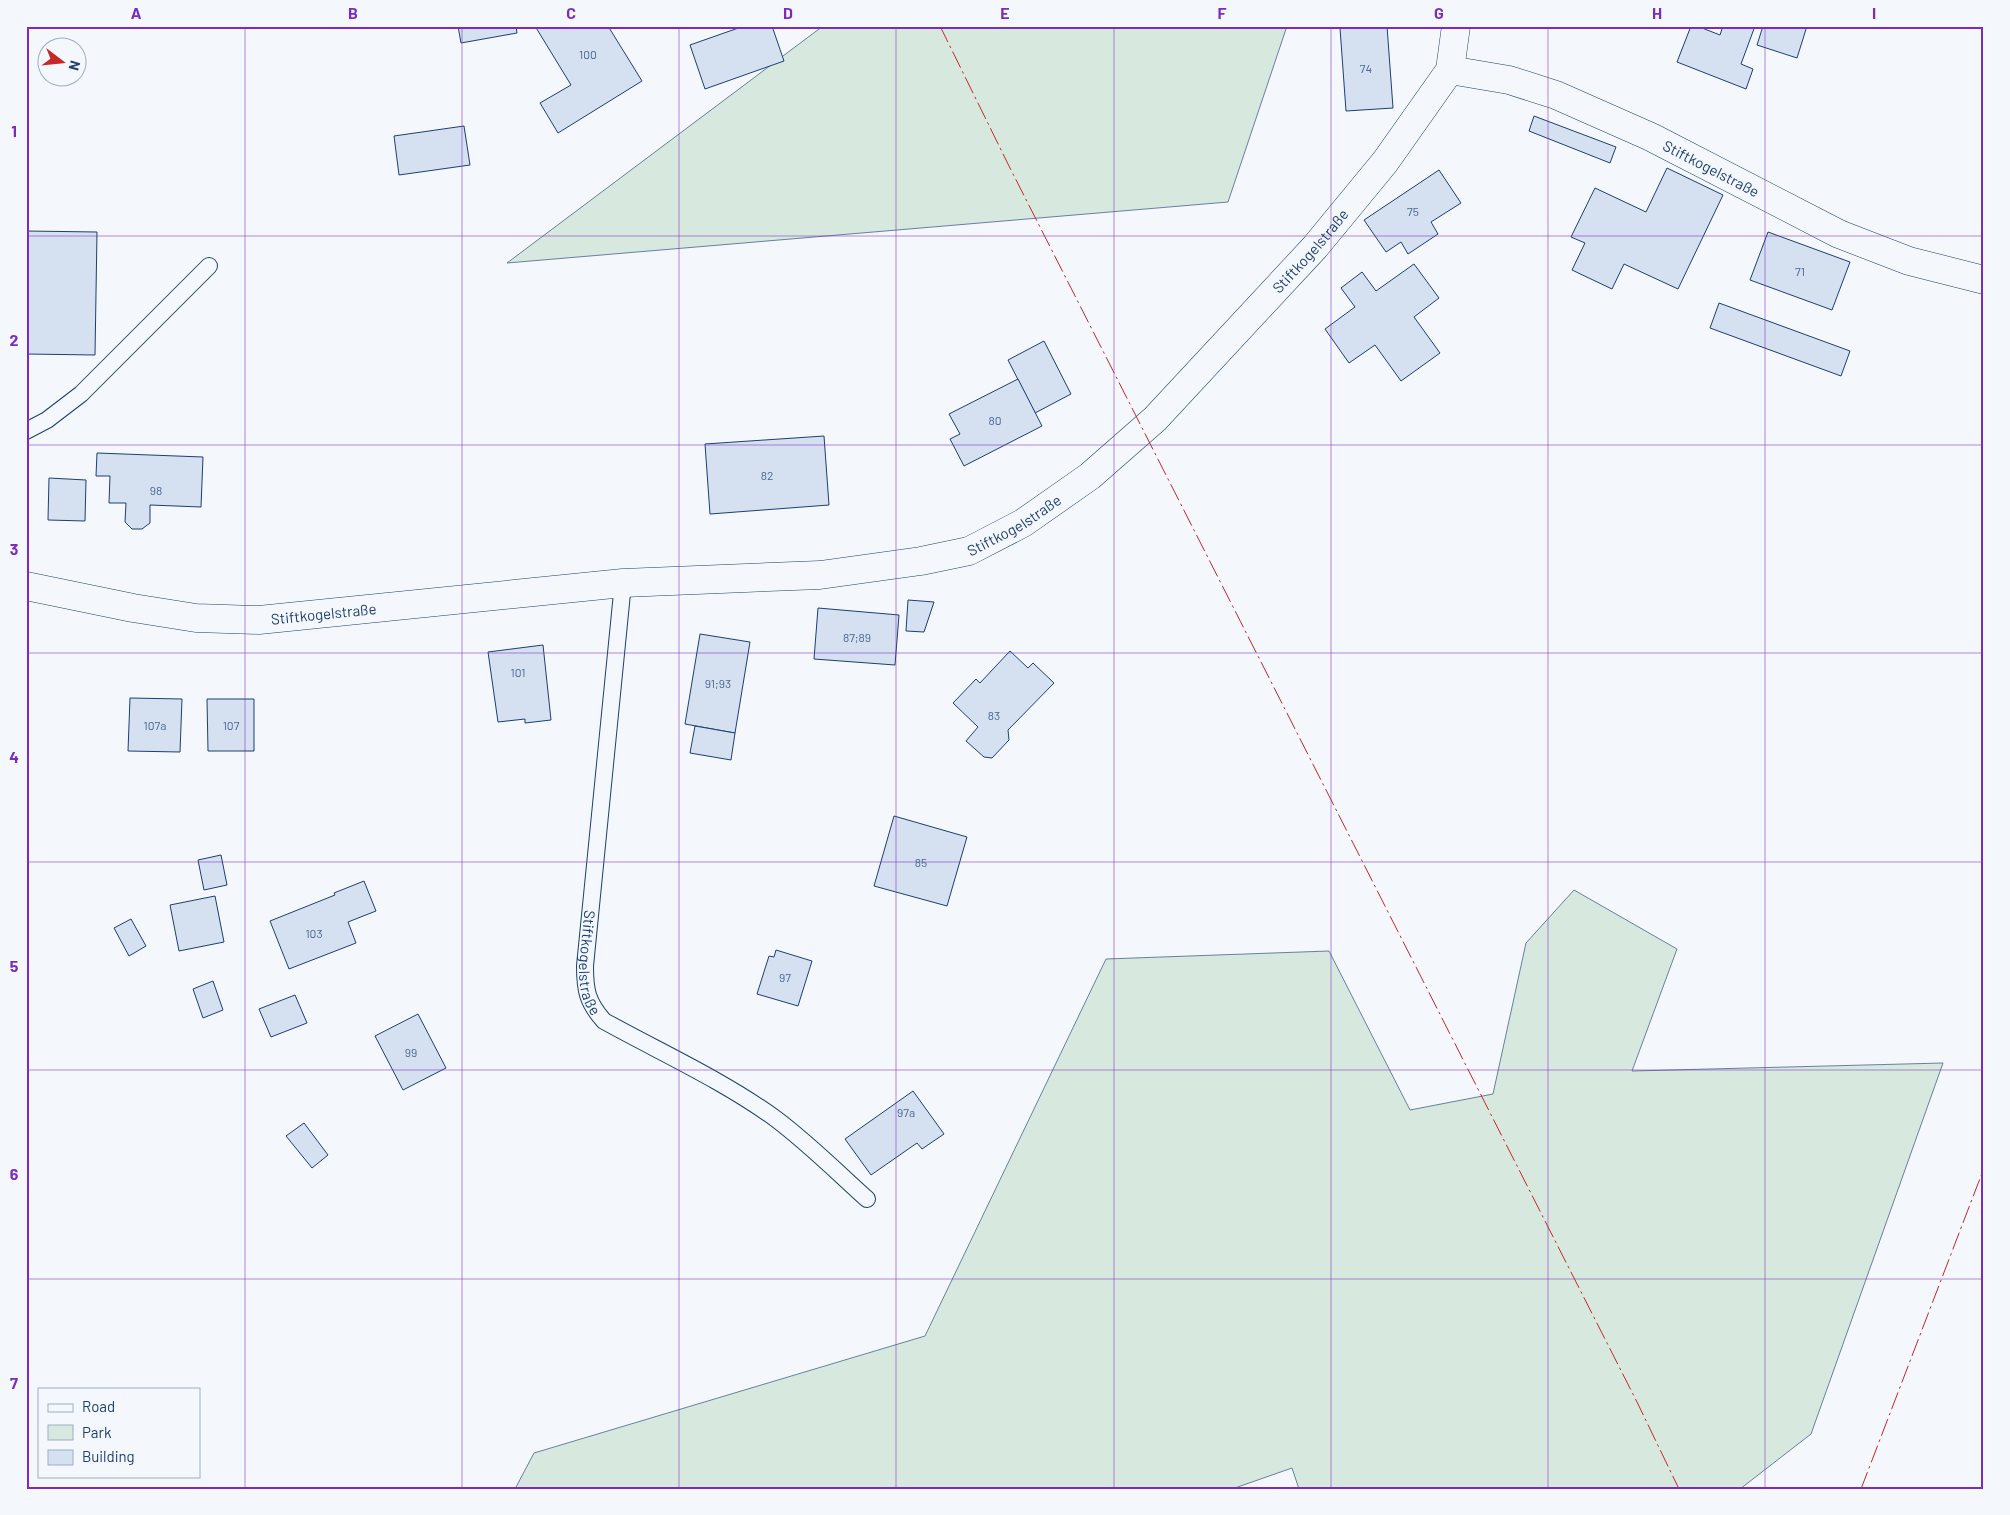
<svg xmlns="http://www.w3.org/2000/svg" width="2010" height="1515" font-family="Barlow,sans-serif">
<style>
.green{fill:#d7e8df;stroke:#687fa3}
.building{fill:#d5e0f0;stroke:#1d3f73}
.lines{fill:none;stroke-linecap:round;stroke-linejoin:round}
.service-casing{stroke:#1d3f73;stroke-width:18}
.minor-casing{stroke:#1d3f73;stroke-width:29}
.service{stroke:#f4f7fb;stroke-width:16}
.minor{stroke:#f4f7fb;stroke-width:28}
.power{stroke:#c62828;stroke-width:1;stroke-dasharray:18 4 2.5 4;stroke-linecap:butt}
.grid{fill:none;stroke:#7b2cbf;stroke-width:1;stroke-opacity:0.55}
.labels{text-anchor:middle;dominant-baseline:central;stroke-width:4;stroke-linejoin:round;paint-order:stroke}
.number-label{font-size:12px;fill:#4b6792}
.street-label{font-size:15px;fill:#1d3f73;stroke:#f4f7fb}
.neatline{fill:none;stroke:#7b2cbf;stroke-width:2}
.grid-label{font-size:16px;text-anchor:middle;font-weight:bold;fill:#7b2cbf}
</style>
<rect width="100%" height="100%" fill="#f4f7fb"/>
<g class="green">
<path d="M 823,26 L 1287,26 L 1228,202 L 507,263 Z"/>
<path d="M 1574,890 L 1677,949 L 1632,1071 L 1943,1063 L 1811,1434 L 1740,1489 L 1299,1489 L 1292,1468 L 1232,1489 L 515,1489 L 534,1453 L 925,1336 L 1106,959 L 1329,951 L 1410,1110 L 1493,1094 L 1526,943 Z"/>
</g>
<g class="building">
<path d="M 458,26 L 516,26 L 517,33 L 461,43 Z"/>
<path d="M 535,26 L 608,26 L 642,81 L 558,133 L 540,103 L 571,85 Z"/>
<path d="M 744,26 L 772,26 L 784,61 L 705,89 L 690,45 Z"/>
<path d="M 1366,26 L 1387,26 L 1393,108 L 1346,111 L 1340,28 Z"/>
<path d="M 1691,26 L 1697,26 L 1720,35 L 1723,26 L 1755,26 L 1741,64 L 1753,69 L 1746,89 L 1677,62 Z"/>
<path d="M 1763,26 L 1807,26 L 1797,58 L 1757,45 Z"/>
<path d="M 1534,116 L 1616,147 L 1610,163 L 1529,131 Z"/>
<path d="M 464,126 L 470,165 L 399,175 L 394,136 Z"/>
<path d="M 1667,168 L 1723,195 L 1678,289 L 1624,264 L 1612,289 L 1572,270 L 1585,243 L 1571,237 L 1595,188 L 1646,212 Z"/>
<path d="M 1439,170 L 1461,203 L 1431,222 L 1438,234 L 1408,254 L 1401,242 L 1386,252 L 1364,220 Z"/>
<path d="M 26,231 L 97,232 L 95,355 L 26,354 Z"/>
<path d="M 1768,232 L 1850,262 L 1832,310 L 1750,280 Z"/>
<path d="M 1414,264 L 1439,298 L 1414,317 L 1440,353 L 1401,381 L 1375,345 L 1349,363 L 1325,329 L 1355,307 L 1341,288 L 1362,272 L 1376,291 Z"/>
<path d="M 1719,303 L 1850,351 L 1841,376 L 1710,328 Z"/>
<path d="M 1044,341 L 1071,394 L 1035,413 L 1008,360 Z"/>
<path d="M 1018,379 L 1042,426 L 964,466 L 950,439 L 960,434 L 949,414 Z"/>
<path d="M 824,436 L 829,505 L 710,514 L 705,444 Z"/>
<path d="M 97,453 L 203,457 L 201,507 L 150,505 L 150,523 L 142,529 L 132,529 L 125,522 L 126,503 L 109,503 L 110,476 L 96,476 Z"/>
<path d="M 49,478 L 86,480 L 85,521 L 48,520 Z"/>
<path d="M 908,600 L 934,602 L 924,632 L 906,631 Z"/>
<path d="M 818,608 L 899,615 L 895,665 L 814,659 Z"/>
<path d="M 700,634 L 750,642 L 735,733 L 685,724 Z"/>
<path d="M 543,645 L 551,720 L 525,723 L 525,719 L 498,722 L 488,652 Z"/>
<path d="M 1010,651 L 1028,668 L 1033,663 L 1054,683 L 1008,730 L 1009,740 L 992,758 L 984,757 L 966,741 L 978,727 L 953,703 L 976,679 L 980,683 Z"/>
<path d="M 130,698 L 182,699 L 180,752 L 128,751 Z"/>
<path d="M 207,699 L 254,699 L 254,751 L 208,751 Z"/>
<path d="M 695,726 L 735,733 L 731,760 L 690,753 Z"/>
<path d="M 894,816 L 967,837 L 947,906 L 874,886 Z"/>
<path d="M 221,855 L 227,885 L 204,890 L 198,860 Z"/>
<path d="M 364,881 L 376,911 L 348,922 L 356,943 L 289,969 L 270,921 L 335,895 L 334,893 Z"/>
<path d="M 215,896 L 224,942 L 179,951 L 170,905 Z"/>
<path d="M 131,919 L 146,946 L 129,956 L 114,928 Z"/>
<path d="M 776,950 L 812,961 L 798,1006 L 757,994 L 769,956 L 774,957 Z"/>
<path d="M 213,981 L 223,1010 L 203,1018 L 193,989 Z"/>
<path d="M 295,995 L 307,1023 L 271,1037 L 259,1009 Z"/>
<path d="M 418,1014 L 446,1068 L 403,1090 L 375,1036 Z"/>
<path d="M 913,1091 L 944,1134 L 922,1149 L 917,1143 L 871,1175 L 845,1139 Z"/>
<path d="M 304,1123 L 328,1155 L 312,1168 L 286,1136 Z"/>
</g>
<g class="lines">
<g class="service-casing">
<g id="service">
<path d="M 26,431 L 47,420 L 81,394 L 209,266"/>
<path id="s1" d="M 623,583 L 585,966 C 585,990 587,1002 604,1021 C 660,1052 724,1081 776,1119 C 808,1143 837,1172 867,1199"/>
</g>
</g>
<g class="minor-casing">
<g id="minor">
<path id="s2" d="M 1450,70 L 1509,80 L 1556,95 L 1651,137 L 1839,234 L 1909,261 L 1984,280"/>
<path id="s3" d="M 26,586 L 133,608 L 196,618 L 259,620 L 623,583 L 820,575 L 921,561 L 969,551 L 1023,523 L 1090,476 L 1155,419 L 1315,247 L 1385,162 L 1450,70 L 1456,26"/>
</g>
</g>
<use href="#service" class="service"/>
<use href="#minor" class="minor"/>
<g class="power">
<path d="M 940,26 L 1009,166 L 1637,1402 L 1679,1489"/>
<path d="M 1861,1489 L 1984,1168"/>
</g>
</g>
<path class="grid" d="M 245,26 L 245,1489M 462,26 L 462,1489M 679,26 L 679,1489M 896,26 L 896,1489M 1114,26 L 1114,1489M 1331,26 L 1331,1489M 1548,26 L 1548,1489M 1765,26 L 1765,1489M 26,236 L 1984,236M 26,445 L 1984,445M 26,653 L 1984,653M 26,862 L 1984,862M 26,1070 L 1984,1070M 26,1279 L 1984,1279"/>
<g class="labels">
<g class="number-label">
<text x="588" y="54">100</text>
<text x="1366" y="68">74</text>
<text x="1413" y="211">75</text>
<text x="1800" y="271">71</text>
<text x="995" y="420">80</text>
<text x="767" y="475">82</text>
<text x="156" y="490">98</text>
<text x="857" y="637">87;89</text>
<text x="518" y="672">101</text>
<text x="718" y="683">91;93</text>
<text x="994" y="715">83</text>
<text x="155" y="725">107a</text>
<text x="231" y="725">107</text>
<text x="921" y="862">85</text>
<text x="314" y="933">103</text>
<text x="785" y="977">97</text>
<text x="411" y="1052">99</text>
<text x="906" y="1112">97a</text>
</g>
<g class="street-label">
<text stroke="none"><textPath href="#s2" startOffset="281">Stiftkogelstraße</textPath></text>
<text stroke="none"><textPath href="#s3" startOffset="1408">Stiftkogelstraße</textPath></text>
<text stroke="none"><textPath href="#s3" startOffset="1002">Stiftkogelstraße</textPath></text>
<text stroke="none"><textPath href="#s3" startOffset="301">Stiftkogelstraße</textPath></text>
<text stroke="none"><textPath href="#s1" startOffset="382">Stiftkogelstraße</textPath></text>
</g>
</g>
<rect width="2010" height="1515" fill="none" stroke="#f4f7fb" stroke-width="55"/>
<rect x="38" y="1388" width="162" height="90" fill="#f4f7fb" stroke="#9eadc5"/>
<rect x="48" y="1404" width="25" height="8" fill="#f4f7fb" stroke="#9eadc5"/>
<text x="82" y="1412" font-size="15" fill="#1d3f73">Road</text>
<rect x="48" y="1425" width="25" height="15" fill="#d7e8df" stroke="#9eadc5"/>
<text x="82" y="1438" font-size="15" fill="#1d3f73">Park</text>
<rect x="48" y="1450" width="25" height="15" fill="#d5e0f0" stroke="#9eadc5"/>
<text x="82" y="1462" font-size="15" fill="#1d3f73">Building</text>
<g transform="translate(62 62) rotate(106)"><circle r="24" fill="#f4f7fb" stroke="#9eadc5"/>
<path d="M0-4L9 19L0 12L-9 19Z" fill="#c62828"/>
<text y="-8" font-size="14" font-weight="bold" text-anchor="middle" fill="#1d3f73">N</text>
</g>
<rect x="28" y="28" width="1954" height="1460" class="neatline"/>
<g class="grid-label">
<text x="136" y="19">A</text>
<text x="353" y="19">B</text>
<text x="571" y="19">C</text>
<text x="788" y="19">D</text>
<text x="1005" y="19">E</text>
<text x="1222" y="19">F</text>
<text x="1439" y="19">G</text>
<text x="1657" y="19">H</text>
<text x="1874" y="19">I</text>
<text x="14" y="137">1</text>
<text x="14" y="346">2</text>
<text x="14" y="555">3</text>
<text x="14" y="763">4</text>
<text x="14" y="972">5</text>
<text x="14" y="1180">6</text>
<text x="14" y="1389">7</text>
</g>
</svg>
